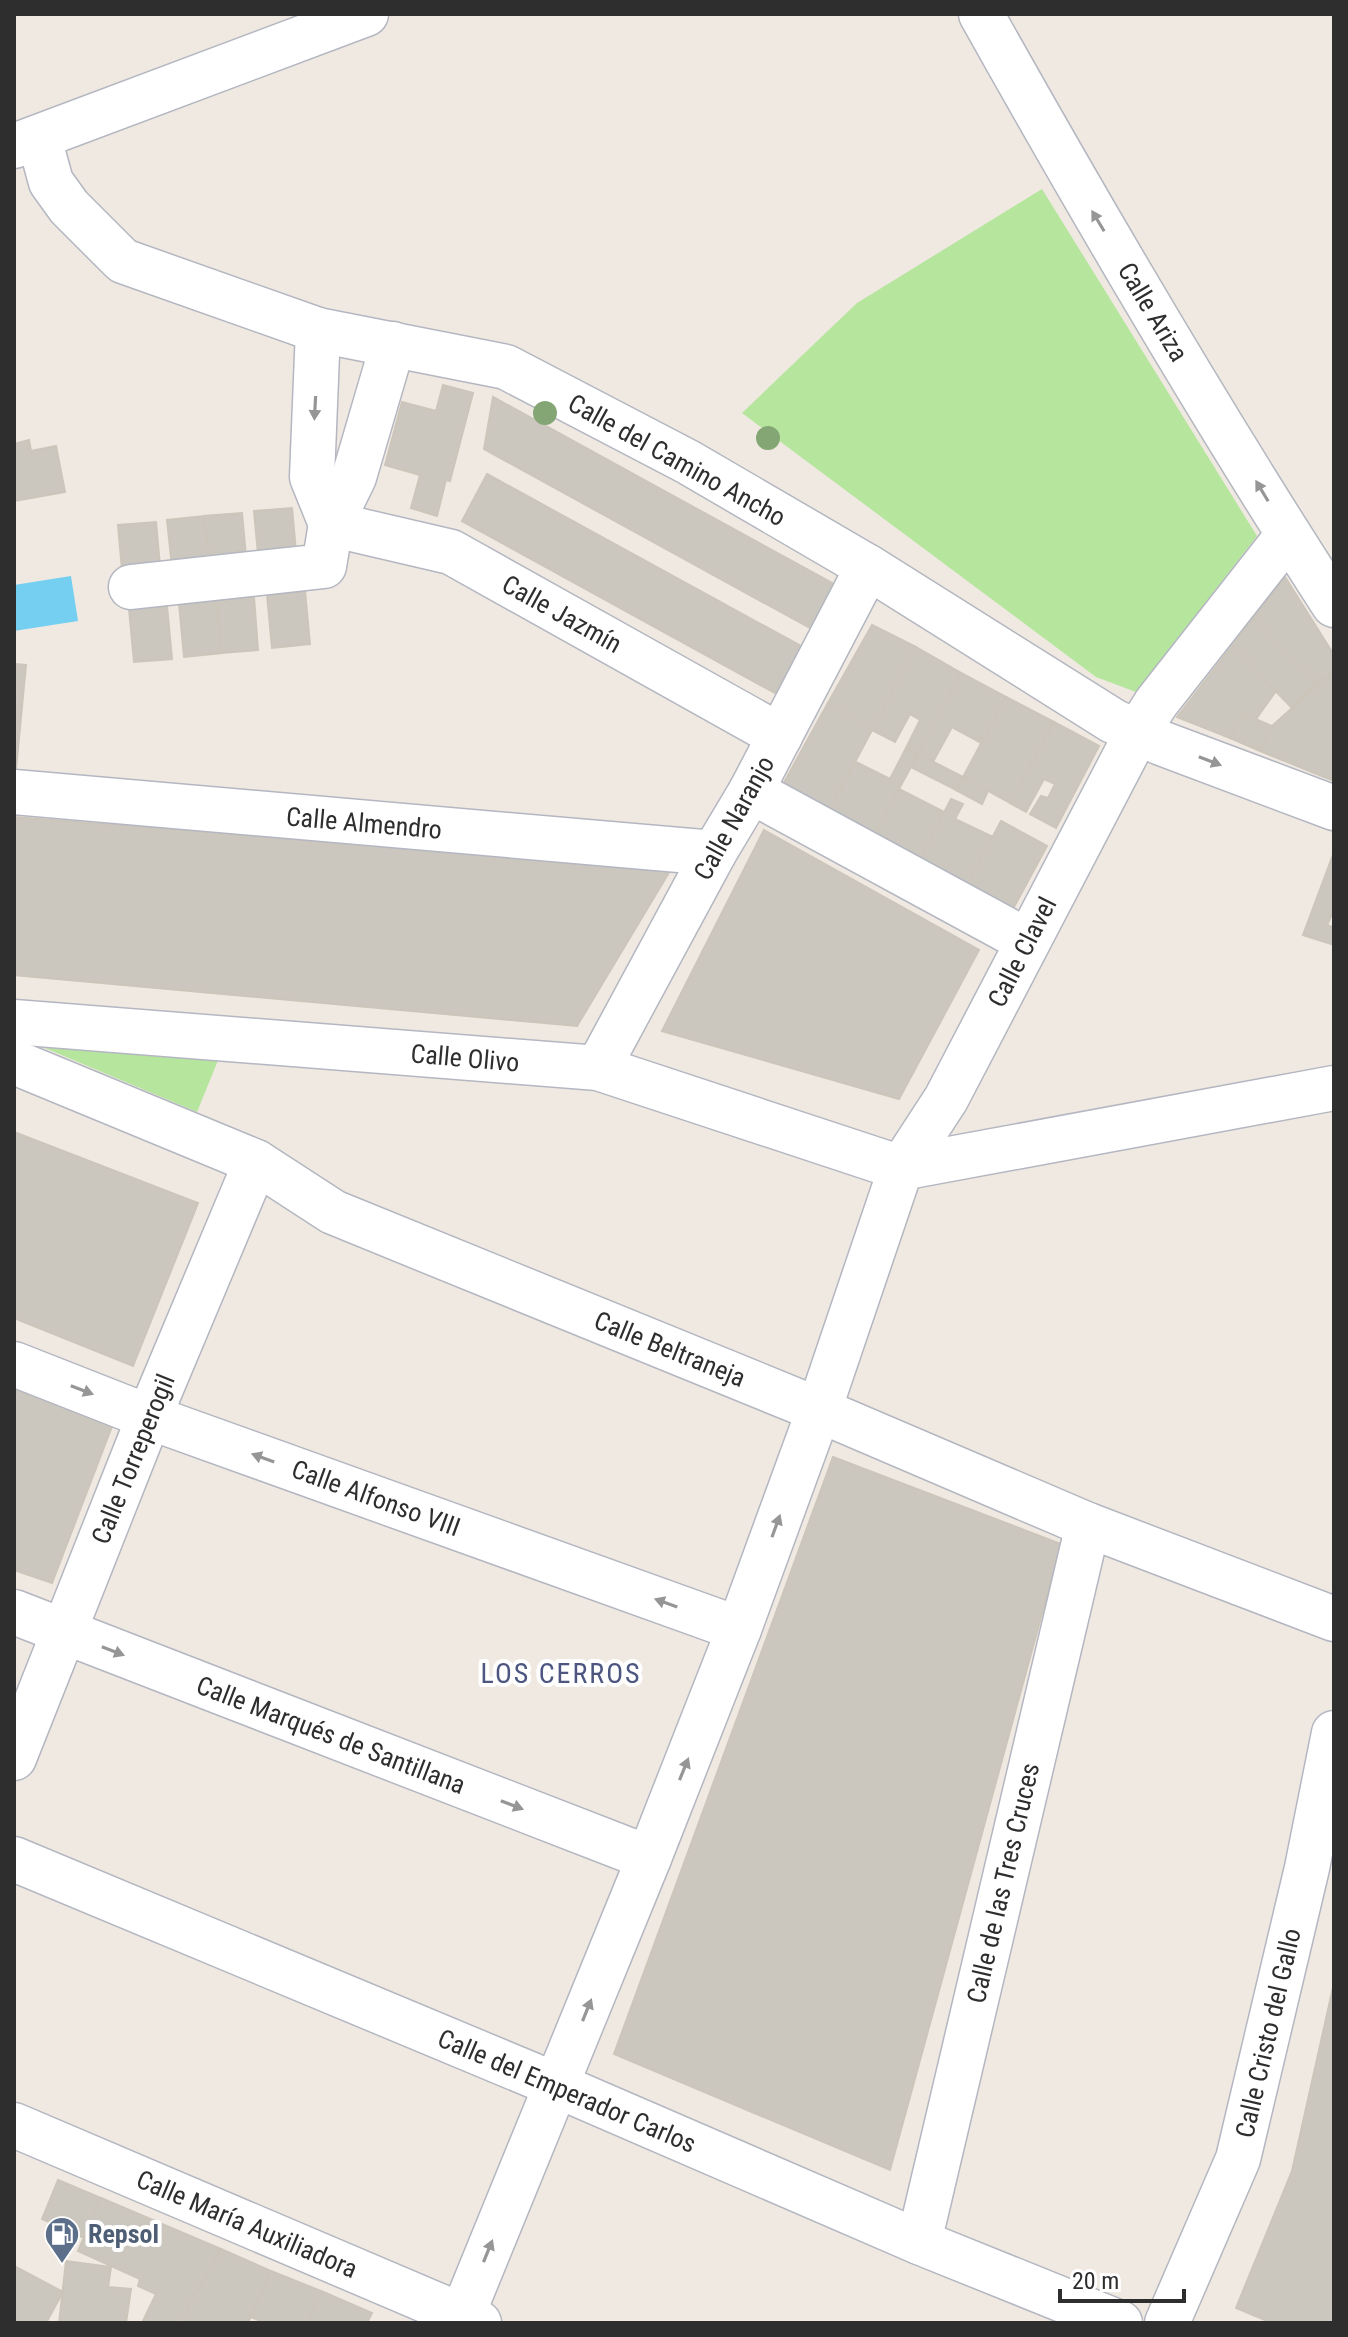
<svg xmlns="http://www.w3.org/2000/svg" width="1348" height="2337" font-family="'Roboto Condensed',sans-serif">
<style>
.green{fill:#b6e59e}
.water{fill:#75cff0}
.building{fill:#cbc7bf;stroke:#cbc5ba;stroke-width:2}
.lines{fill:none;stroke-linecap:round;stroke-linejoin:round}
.minor-casing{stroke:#b4b7c1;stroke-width:47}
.minor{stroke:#fff;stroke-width:44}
.tree{fill:#84a574}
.oneway{fill:#969696}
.labels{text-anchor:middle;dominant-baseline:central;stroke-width:8;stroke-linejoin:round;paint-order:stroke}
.street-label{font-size:26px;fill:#2e2e2e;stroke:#fff}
.service-label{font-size:26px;font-weight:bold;fill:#4e5e75;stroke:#fff;text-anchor:start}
.neighbourhood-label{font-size:28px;letter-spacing:2px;fill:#4d5680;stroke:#fff}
</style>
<rect width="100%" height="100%" fill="#efe9e1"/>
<g class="green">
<path d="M 1042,189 L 1257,536 L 1136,692 L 1096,677 L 742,413 L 857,303 Z"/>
<path d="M 21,1038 L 221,1053 L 197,1112 Z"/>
</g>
<path class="water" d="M 71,576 L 78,621 L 14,631 L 14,585 Z"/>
<g class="building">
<path d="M 443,385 L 473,393 L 450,481 L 446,480 L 437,516 L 411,508 L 420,475 L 385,465 L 402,402 L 436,411 Z"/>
<path d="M 493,397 L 843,589 L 819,633 L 484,449 Z"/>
<path d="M 29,440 L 31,451 L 56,446 L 65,492 L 14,501 L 14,444 Z"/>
<path d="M 487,474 L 810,651 L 784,698 L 462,521 Z"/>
<path d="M 292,508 L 297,562 L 259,565 L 254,511 Z"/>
<path d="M 242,513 L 247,567 L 210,571 L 204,516 Z"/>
<path d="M 204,516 L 210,571 L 173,576 L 167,520 Z"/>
<path d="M 156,522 L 161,577 L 123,581 L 118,525 Z"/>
<path d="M 1285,577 L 1334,655 L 1334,670 L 1317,683 L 1253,619 Z"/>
<path d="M 305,591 L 310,644 L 272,648 L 267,595 Z"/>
<path d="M 254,597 L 258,650 L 222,653 L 215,600 Z"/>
<path d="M 215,600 L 222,653 L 184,657 L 179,604 Z"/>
<path d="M 167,606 L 172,659 L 134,662 L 129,609 Z"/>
<path d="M 1253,619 L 1317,683 L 1292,708 L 1232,646 Z"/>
<path d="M 872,625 L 916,647 L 872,730 L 828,703 Z"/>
<path d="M 1232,646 L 1276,691 L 1256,719 L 1244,714 L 1230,738 L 1177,717 Z"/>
<path d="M 916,647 L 961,673 L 918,754 L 906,748 L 920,720 L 910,714 L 895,742 L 872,730 Z"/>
<path d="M 14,664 L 26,665 L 16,769 L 14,769 Z"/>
<path d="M 1334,670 L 1334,781 L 1260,751 L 1272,726 Z"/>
<path d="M 961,673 L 1006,697 L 981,743 L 952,727 L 933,762 L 918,754 Z"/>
<path d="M 1006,697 L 1054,722 L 1010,803 L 963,777 Z"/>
<path d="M 828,703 L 872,730 L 829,811 L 782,786 Z"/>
<path d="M 1244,714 L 1272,726 L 1260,751 L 1230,738 Z"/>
<path d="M 1054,722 L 1099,746 L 1056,828 L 1030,814 L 1041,796 L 1048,798 L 1055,784 L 1044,779 L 1026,812 L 1010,803 Z"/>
<path d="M 906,748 L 918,754 L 874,835 L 829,811 L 856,762 L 890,779 Z"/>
<path d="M 918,754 L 963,777 L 956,790 L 911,767 Z"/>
<path d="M 963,777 L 988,791 L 982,804 L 956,790 Z"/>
<path d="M 899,789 L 944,812 L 920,859 L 874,835 Z"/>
<path d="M 951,799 L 963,804 L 955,819 L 993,837 L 967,885 L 920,859 Z"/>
<path d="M 14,817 L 671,869 L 577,1026 L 14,975 Z"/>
<path d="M 1001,821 L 1047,846 L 1013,909 L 967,885 Z"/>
<path d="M 764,830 L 979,950 L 899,1099 L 662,1031 Z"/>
<path d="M 1334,852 L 1334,910 L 1327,925 L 1334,928 L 1334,945 L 1303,935 Z"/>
<path d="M 14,1132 L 198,1203 L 133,1366 L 14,1318 Z"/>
<path d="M 14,1383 L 114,1421 L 52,1583 L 14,1570 Z"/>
<path d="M 833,1457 L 1061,1544 L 890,2170 L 614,2054 Z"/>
<path d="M 1334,1983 L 1334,2323 L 1272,2323 L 1236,2308 L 1292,2171 Z"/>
<path d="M 58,2180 L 101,2198 L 84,2238 L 42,2219 Z"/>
<path d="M 101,2198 L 221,2249 L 180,2323 L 142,2323 L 156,2294 L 138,2286 L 140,2279 L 78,2251 Z"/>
<path d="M 221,2249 L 271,2271 L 248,2323 L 190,2323 L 182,2319 Z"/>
<path d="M 66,2261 L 111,2267 L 108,2287 L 131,2289 L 126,2323 L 59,2323 Z"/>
<path d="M 14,2266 L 63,2292 L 46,2323 L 14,2323 Z"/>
<path d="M 271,2271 L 321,2291 L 308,2323 L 265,2323 L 251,2317 Z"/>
<path d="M 321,2291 L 372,2313 L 367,2323 L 308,2323 Z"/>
</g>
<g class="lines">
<g class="minor-casing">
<g id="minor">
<path d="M 981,14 C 1093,214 1209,412 1334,605"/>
<path d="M 39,138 L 51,182 L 69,207 L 123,261 L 318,330 L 506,367 L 688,462 L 868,567 L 1113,721 L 1161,743 L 1334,808"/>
<path d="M 14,146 L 366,14"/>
<path d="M 318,330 L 312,477 L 331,524"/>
<path d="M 331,524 L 451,552 L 780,736"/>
<path d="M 131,587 L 324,566 L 331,524 L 354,477 L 393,344"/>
<path d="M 751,791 L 1027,941"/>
<path d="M 14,792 L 714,853"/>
<path d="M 14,1022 L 598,1068 L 901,1168 L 1334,1088"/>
<path d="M 14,1062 L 256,1162 L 333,1212 L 819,1410 L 1088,1525 L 1334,1619"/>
<path d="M 598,1068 L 714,853 L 751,791 L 868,567"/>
<path d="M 14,1364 L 149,1417 L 739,1629"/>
<path d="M 14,1612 L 649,1858"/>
<path d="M 14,1758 L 149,1417 L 256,1162"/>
<path d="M 14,1859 L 556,2085 L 919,2242 L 1120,2323"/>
<path d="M 14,2125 L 479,2323"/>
<path d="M 919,2242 L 1088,1525"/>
<path d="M 459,2323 L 649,1858 L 739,1629 L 819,1410 L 901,1168 L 946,1099 L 1137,733 L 1156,703 L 1288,535"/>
<path d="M 1167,2323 L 1238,2159 L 1307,1868 L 1334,1733"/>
</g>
</g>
<use href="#minor" class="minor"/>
</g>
<g class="tree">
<circle cx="545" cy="413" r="12"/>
<circle cx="768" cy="438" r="12"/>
</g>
<defs><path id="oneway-solid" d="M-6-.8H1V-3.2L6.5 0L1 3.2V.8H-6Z" transform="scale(2)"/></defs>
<g class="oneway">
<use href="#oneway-solid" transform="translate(1098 221) rotate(-121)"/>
<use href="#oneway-solid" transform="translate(315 408) rotate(93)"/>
<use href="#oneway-solid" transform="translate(1262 491) rotate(-121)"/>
<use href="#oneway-solid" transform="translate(1210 761) rotate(21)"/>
<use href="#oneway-solid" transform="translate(82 1390) rotate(21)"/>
<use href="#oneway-solid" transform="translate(263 1458) rotate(-160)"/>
<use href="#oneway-solid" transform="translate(776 1526) rotate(-70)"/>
<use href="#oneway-solid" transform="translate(666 1603) rotate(-160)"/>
<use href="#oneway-solid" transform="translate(113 1651) rotate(21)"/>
<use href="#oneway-solid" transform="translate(684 1769) rotate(-68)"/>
<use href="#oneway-solid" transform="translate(512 1805) rotate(21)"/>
<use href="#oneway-solid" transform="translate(587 2010) rotate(-68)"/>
<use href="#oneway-solid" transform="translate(488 2251) rotate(-68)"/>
</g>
<defs>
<g id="fuel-pin" transform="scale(1.8)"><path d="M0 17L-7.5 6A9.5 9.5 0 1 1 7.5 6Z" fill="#5c6f8a" stroke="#fff"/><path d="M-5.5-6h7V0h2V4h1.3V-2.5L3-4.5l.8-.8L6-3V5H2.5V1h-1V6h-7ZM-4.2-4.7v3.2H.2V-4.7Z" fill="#fff"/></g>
</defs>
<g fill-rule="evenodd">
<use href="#fuel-pin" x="62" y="2234"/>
</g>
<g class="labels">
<g class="street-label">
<text transform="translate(1153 312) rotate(59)">Calle Ariza</text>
<text transform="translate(677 460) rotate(29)">Calle del Camino Ancho</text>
<text transform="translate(562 614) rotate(29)">Calle Jazmín</text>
<text transform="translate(734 818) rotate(-61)">Calle Naranjo</text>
<text transform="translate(364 823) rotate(5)">Calle Almendro</text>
<text transform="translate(1022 952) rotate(-63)">Calle Clavel</text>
<text transform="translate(465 1058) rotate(5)">Calle Olivo</text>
<text transform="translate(670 1349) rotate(22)">Calle Beltraneja</text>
<text transform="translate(133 1459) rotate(-68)">Calle Torreperogil</text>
<text transform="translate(376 1498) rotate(20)">Calle Alfonso VIII</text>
<text transform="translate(331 1735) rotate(21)">Calle Marqués de Santillana</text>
<text transform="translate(1003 1883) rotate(-77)">Calle de las Tres Cruces</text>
<text transform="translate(1268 2033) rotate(-77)">Calle Cristo del Gallo</text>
<text transform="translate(567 2091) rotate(23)">Calle del Emperador Carlos</text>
<text transform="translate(247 2224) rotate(23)">Calle María Auxiliadora</text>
</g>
<g class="service-label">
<text x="88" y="2234">Repsol</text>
</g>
<g class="neighbourhood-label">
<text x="561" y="1673">LOS CERROS</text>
</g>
</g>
<rect width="1348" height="2337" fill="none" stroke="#2e2e2e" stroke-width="32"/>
<path d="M1060 2289v12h124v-12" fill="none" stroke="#2e2e2e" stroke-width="4"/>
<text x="1072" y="2289" font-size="24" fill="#2e2e2e" stroke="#ffffff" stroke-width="6" paint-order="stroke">20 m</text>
</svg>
